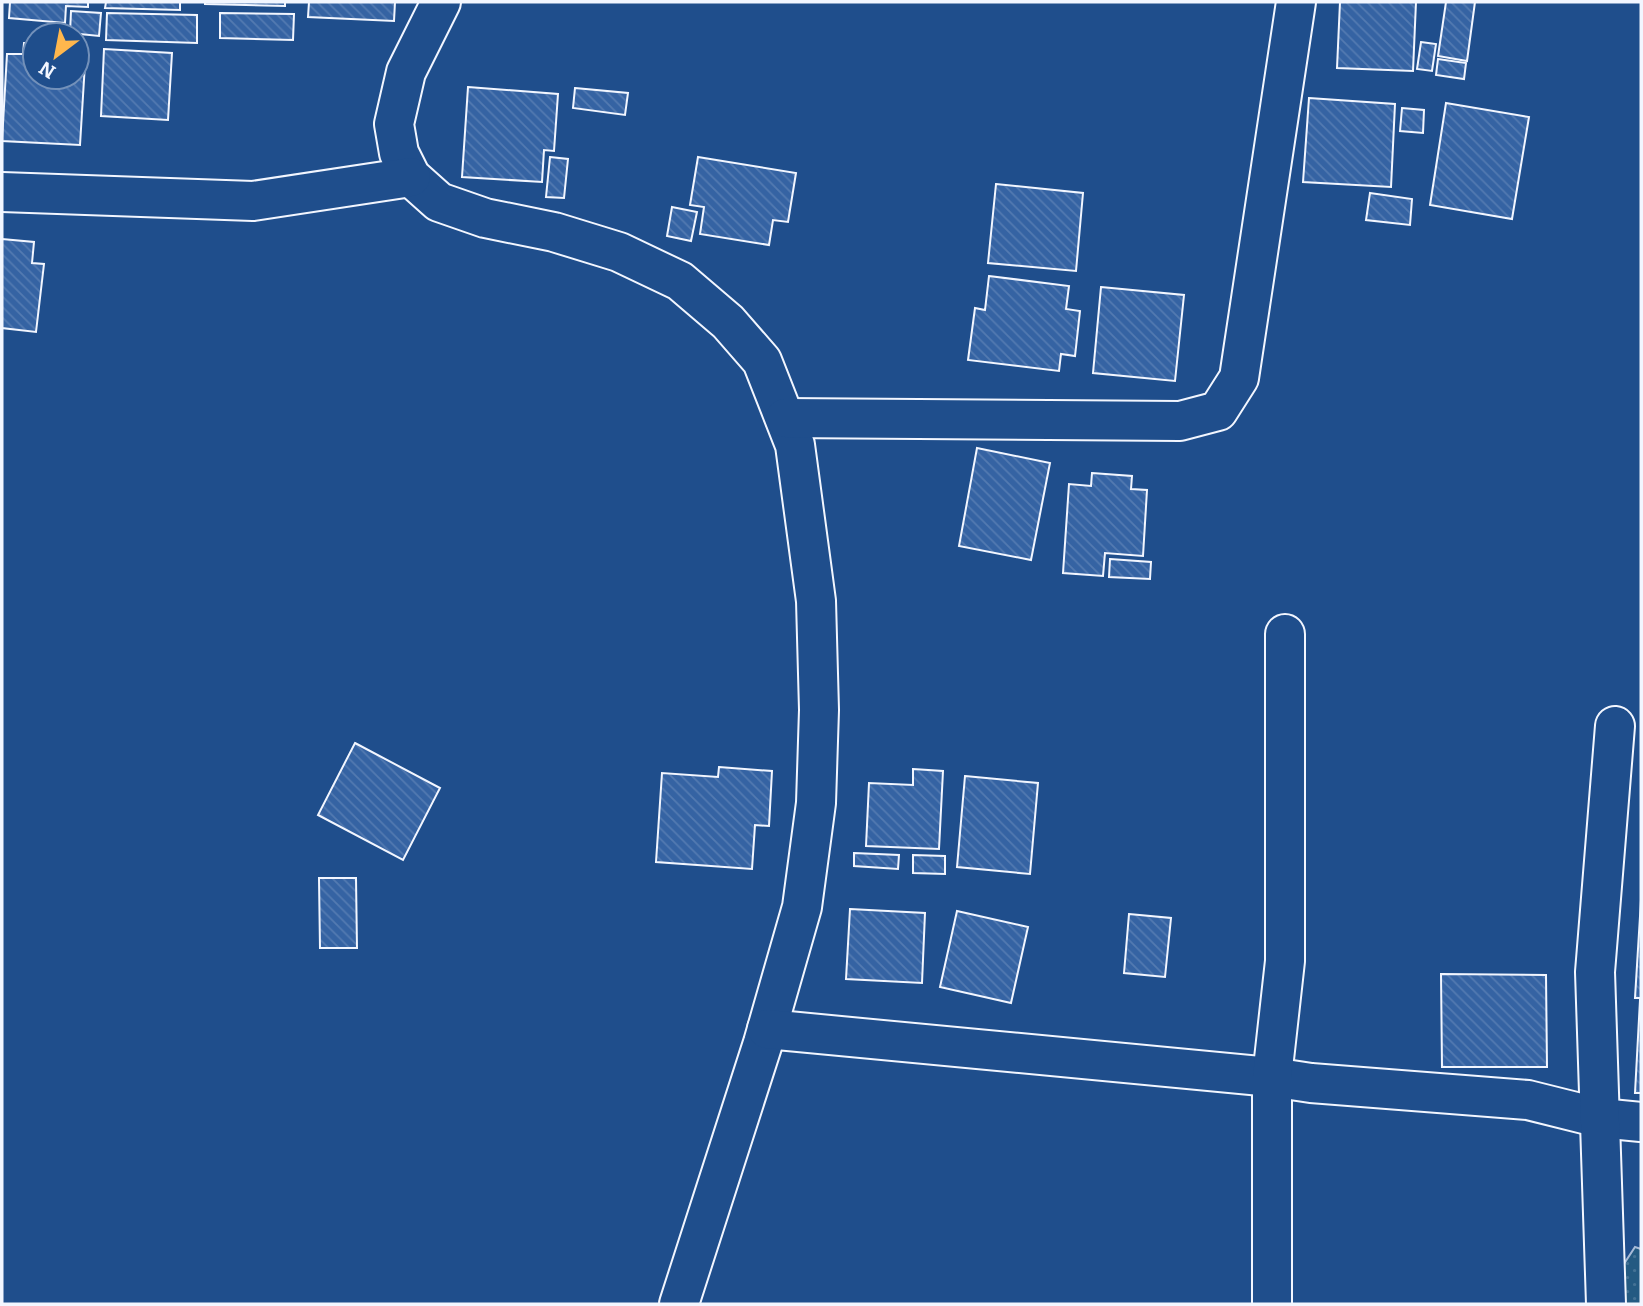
<svg xmlns="http://www.w3.org/2000/svg" width="1643" height="1306" font-family="Bitter,serif">
<style>
.grass{fill:url(#grass-dots);stroke:#a8bbd7;stroke-width:2}
.building{fill:url(#building-back-hatch);stroke:#f2f6ff;stroke-width:2}
.lines{fill:none;stroke-linecap:round;stroke-linejoin:round}
.minor-casing{stroke:#f2f6ff;stroke-width:42}
.minor{stroke:#1f4e8c;stroke-width:38}
</style>
<defs>
<pattern id="grass-dots" width="8" height="8" patternUnits="userSpaceOnUse" patternTransform="scale(1.75)"><rect width="8" height="8" fill="#245a82"/><path d="M2 2h.1M6 6h.1" fill="none" stroke="#447295" stroke-width="1.8" stroke-linecap="round"/></pattern>
<pattern id="building-back-hatch" width="6" height="6" patternUnits="userSpaceOnUse" patternTransform="scale(1.75)"><rect width="6" height="6" fill="#3563a3"/><path d="M-1 5l2 2M0 0l6 6M5-1l2 2" fill="none" stroke="#537ab1"/></pattern>
</defs>
<rect width="100%" height="100%" fill="#1f4e8c"/>
<path class="grass" d="M 1635,1247 L 1641,1249 L 1641,1304 L 1624,1304 L 1620,1270 Z"/>
<g class="building">
<path d="M 10,2 L 88,2 L 88,7 L 66,6 L 65,23 L 9,18 Z"/>
<path d="M 106,2 L 180,2 L 180,10 L 105,8 Z"/>
<path d="M 205,2 L 285,2 L 285,6 L 205,4 Z"/>
<path d="M 309,2 L 395,2 L 394,21 L 308,17 Z"/>
<path d="M 1340,2 L 1416,2 L 1413,71 L 1337,68 Z"/>
<path d="M 1446,2 L 1475,2 L 1467,61 L 1438,56 Z"/>
<path d="M 71,11 L 101,13 L 99,36 L 70,33 Z"/>
<path d="M 107,13 L 197,15 L 197,43 L 106,40 Z"/>
<path d="M 220,13 L 294,14 L 293,40 L 220,38 Z"/>
<path d="M 1421,42 L 1436,44 L 1432,71 L 1417,69 Z"/>
<path d="M 24,43 L 35,44 L 35,77 L 77,77 L 77,46 L 86,47 L 80,145 L 2,141 L 7,54 L 23,54 Z"/>
<path d="M 104,49 L 172,53 L 168,120 L 101,116 Z"/>
<path d="M 1438,59 L 1466,63 L 1464,79 L 1436,75 Z"/>
<path d="M 468,87 L 558,94 L 554,151 L 544,150 L 542,182 L 462,177 Z"/>
<path d="M 575,88 L 628,93 L 625,115 L 573,108 Z"/>
<path d="M 1309,98 L 1395,104 L 1391,187 L 1303,182 Z"/>
<path d="M 1446,103 L 1529,117 L 1512,219 L 1430,205 Z"/>
<path d="M 1402,108 L 1424,110 L 1423,133 L 1400,131 Z"/>
<path d="M 550,157 L 568,159 L 564,198 L 546,197 Z"/>
<path d="M 698,157 L 796,173 L 788,222 L 773,220 L 769,245 L 700,234 L 704,207 L 690,205 Z"/>
<path d="M 996,184 L 1083,193 L 1076,271 L 988,263 Z"/>
<path d="M 1370,193 L 1412,199 L 1410,225 L 1366,220 Z"/>
<path d="M 672,207 L 697,212 L 691,241 L 667,236 Z"/>
<path d="M 2,239 L 34,242 L 32,263 L 44,264 L 36,332 L 2,328 Z"/>
<path d="M 989,276 L 1069,286 L 1066,309 L 1080,311 L 1075,356 L 1061,354 L 1059,371 L 968,360 L 975,308 L 985,310 Z"/>
<path d="M 1101,287 L 1184,295 L 1175,381 L 1093,373 Z"/>
<path d="M 977,448 L 1050,463 L 1031,560 L 959,546 Z"/>
<path d="M 1092,473 L 1132,476 L 1131,489 L 1147,490 L 1143,556 L 1105,553 L 1103,576 L 1063,573 L 1069,484 L 1091,486 Z"/>
<path d="M 1110,559 L 1151,562 L 1150,579 L 1109,577 Z"/>
<path d="M 355,743 L 440,788 L 403,860 L 318,815 Z"/>
<path d="M 719,767 L 772,771 L 769,826 L 755,825 L 752,869 L 656,862 L 662,773 L 718,777 Z"/>
<path d="M 913,769 L 943,771 L 939,849 L 866,846 L 869,783 L 913,785 Z"/>
<path d="M 965,776 L 1038,783 L 1030,874 L 957,867 Z"/>
<path d="M 854,853 L 899,855 L 898,869 L 854,866 Z"/>
<path d="M 913,855 L 945,856 L 945,874 L 913,873 Z"/>
<path d="M 319,878 L 356,878 L 357,948 L 320,948 Z"/>
<path d="M 1641,900 L 1641,998 L 1635,998 Z"/>
<path d="M 850,909 L 925,913 L 922,983 L 846,979 Z"/>
<path d="M 957,911 L 1028,927 L 1011,1003 L 940,987 Z"/>
<path d="M 1129,914 L 1171,918 L 1165,977 L 1124,973 Z"/>
<path d="M 1441,974 L 1546,975 L 1547,1067 L 1442,1067 Z"/>
<path d="M 1640,1000 L 1641,1000 L 1641,1093 L 1635,1093 Z"/>
</g>
<g class="lines">
<g class="minor-casing">
<g id="minor">
<path d="M 441,2 L 406,72 L 394,124 L 399,153 L 411,177 L 439,202 L 485,218 L 554,232 L 619,252 L 680,281 L 728,322 L 762,361 L 795,445 L 816,601 L 819,710 L 816,803 L 802,907 L 763,1043 L 679,1304"/>
<path d="M 2,192 L 253,201 L 411,177"/>
<path d="M 785,418 L 1180,421 L 1218,411 L 1239,378 L 1296,2"/>
<path d="M 767,1029 L 1272,1077 L 1311,1083 L 1528,1100 L 1600,1118 L 1641,1122"/>
<path d="M 1272,1304 L 1272,1077 L 1285,961 L 1285,634"/>
<path d="M 1606,1304 L 1595,972 L 1615,726"/>
</g>
</g>
<use href="#minor" class="minor"/>
</g>
<rect width="1643" height="1306" fill="none" stroke="#f2f6ff" stroke-width="7"/>
<g transform="translate(56 56) rotate(212)"><circle r="33" fill="#1f4e8c" stroke="#7391ba" stroke-width="2"/>
<path d="M0-5L12 26L0 18L-12 26Z" fill="#ffb74d"/>
<text y="-10" font-size="19" font-weight="bold" text-anchor="middle" fill="#f2f6ff">N</text>
</g>
</svg>
